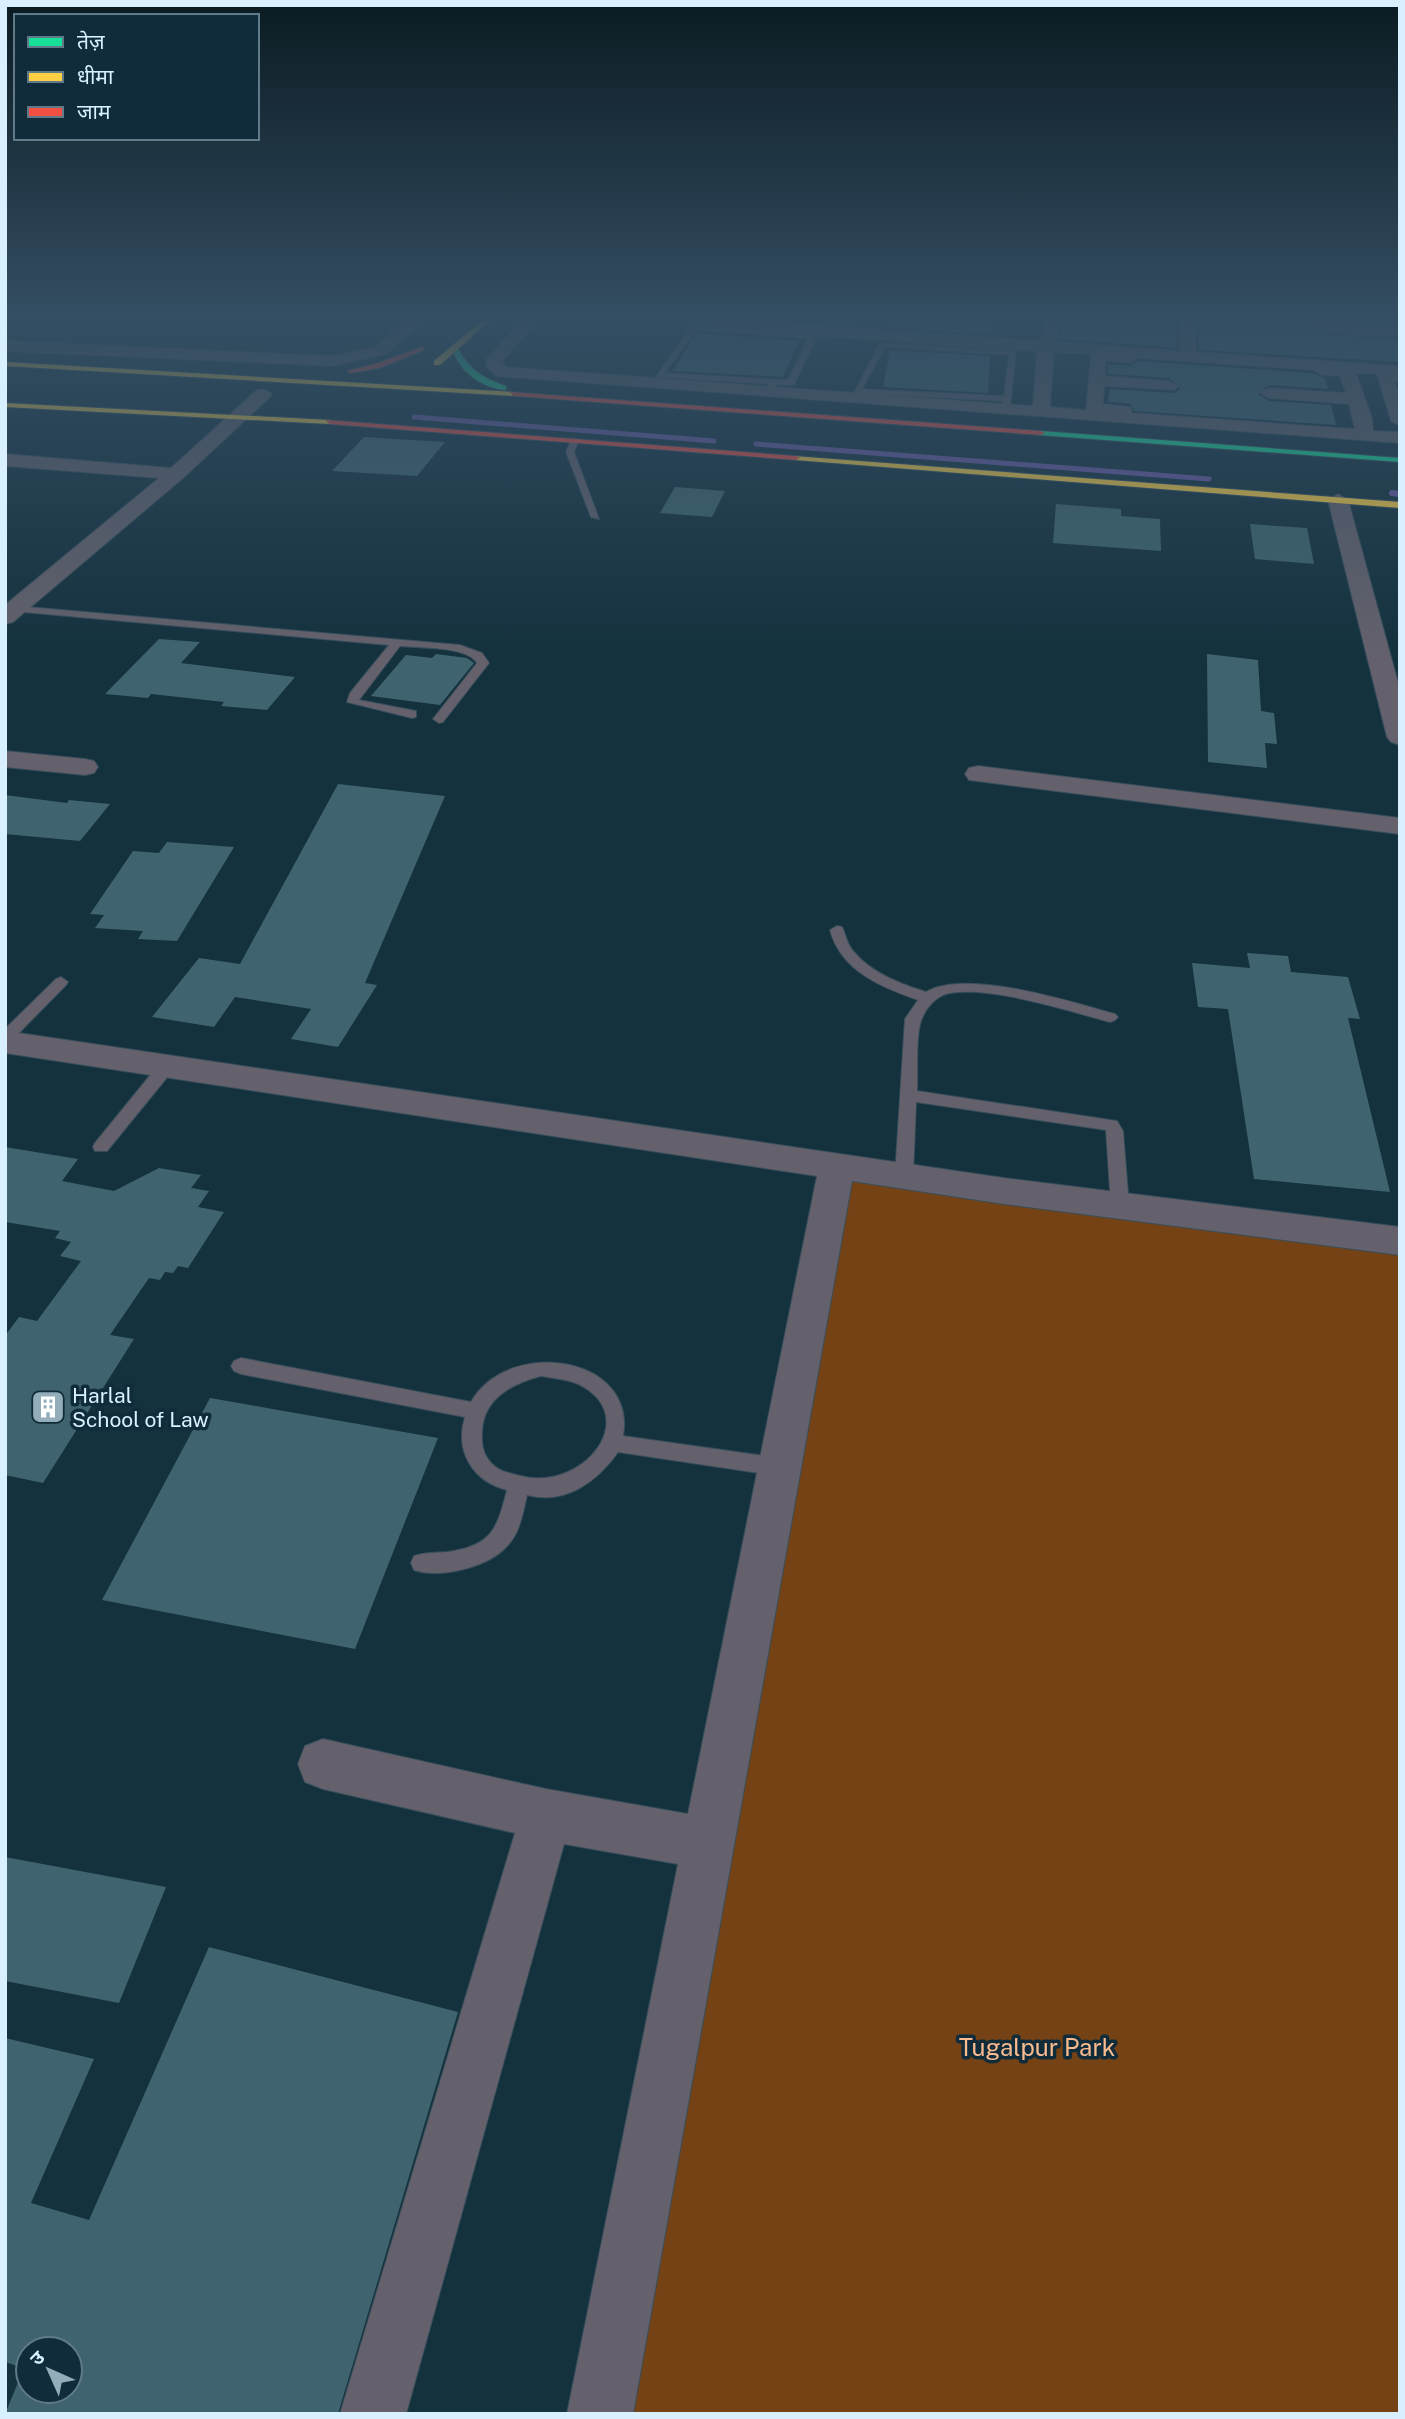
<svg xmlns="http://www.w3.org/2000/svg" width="1405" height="2419" font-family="'Public Sans','Noto Sans Devanagari',sans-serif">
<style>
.green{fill:#744215}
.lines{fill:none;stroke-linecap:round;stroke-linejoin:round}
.stream-far1{stroke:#6b58a3;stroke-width:5}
.stream{stroke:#6b58a3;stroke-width:6}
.building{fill:#3f646f;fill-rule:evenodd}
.lane-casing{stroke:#374e5a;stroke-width:2}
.street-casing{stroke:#374e5a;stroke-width:2}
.fast-casing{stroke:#374e5a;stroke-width:2}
.slow-casing{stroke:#374e5a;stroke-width:2}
.jam-casing{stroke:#374e5a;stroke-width:2}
.lane{fill:#64616c;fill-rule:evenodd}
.street{fill:#64616c;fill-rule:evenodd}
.fast{fill:#16e098;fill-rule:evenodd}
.slow{fill:#ffcf43;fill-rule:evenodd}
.jam{fill:#f24e42;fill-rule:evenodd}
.labels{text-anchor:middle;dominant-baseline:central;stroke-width:7;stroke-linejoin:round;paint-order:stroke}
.poi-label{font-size:21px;fill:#d8f0ff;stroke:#102c3b;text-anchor:start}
.near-park-label{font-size:24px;fill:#fabb8f;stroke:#102c3b}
</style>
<rect width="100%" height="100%" fill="#14313e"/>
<path class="green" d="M 837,1166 L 1400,1241 L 1400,2414 L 600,2414 Z"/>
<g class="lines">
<g class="stream-far1">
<path d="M 414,417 L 714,441"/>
<path d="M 756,444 L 1209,479"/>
<path d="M 1392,493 L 1400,494"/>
</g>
<path class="stream" d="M 1392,493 L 1400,494"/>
</g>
<g class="building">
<path d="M 895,317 L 993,317 L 992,335 L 893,328 Z"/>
<path d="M 1065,317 L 1176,317 L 1177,348 L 1059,339 Z"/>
<path d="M 1198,317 L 1273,317 L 1274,321 L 1296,322 L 1328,335 L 1400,339 L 1400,362 L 1199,350 Z"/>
<path d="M 1332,317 L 1400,317 L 1400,323 L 1333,318 Z"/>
<path d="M 697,333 L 764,339 L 799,341 L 783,377 L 672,371 Z"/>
<path d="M 890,350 L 990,356 L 988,393 L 883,387 Z"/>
<path d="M 1139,361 L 1312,373 L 1325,378 L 1328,389 L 1269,385 L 1258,394 L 1269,401 L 1331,405 L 1336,425 L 1134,411 L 1131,404 L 1108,402 L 1110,389 L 1175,393 L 1180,388 L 1169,378 L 1108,374 L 1108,364 L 1130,366 Z"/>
<path d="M 364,437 L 445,442 L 417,476 L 332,471 Z"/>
<path d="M 675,487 L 725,491 L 712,517 L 660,513 Z"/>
<path d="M 1056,504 L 1121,509 L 1121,516 L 1160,519 L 1161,551 L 1053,543 Z"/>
<path d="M 1250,524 L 1307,528 L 1314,564 L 1255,559 Z"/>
<path d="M 159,639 L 200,642 L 181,663 L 295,677 L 267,710 L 221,706 L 224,702 L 151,694 L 148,698 L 105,694 Z"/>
<path d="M 436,654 L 467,658 L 474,663 L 440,705 L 371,696 L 406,655 L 432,658 Z"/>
<path d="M 1207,654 L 1258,660 L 1261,711 L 1274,713 L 1277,744 L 1265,743 L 1267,768 L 1208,762 Z"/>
<path d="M 338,784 L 445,796 L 365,983 L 377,985 L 338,1047 L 291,1039 L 311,1009 L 235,997 L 214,1027 L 152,1017 L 199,958 L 240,964 Z"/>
<path d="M 5,795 L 67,803 L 69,800 L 110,804 L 80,841 L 5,834 Z"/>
<path d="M 167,842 L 234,847 L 177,941 L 138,939 L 143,931 L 95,928 L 104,915 L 90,914 L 133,851 L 159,853 Z"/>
<path d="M 1247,953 L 1288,956 L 1291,972 L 1348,977 L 1360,1019 L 1348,1018 L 1390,1192 L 1254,1179 L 1228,1009 L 1198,1007 L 1192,963 L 1250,968 Z"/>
<path d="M 5,1147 L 78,1159 L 62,1181 L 114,1191 L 159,1168 L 201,1175 L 191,1188 L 209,1191 L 198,1207 L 224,1212 L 188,1268 L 178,1266 L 173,1273 L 165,1272 L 160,1280 L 149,1278 L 110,1335 L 134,1339 L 43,1483 L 5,1475 L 5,1336 L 19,1317 L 37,1321 L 81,1261 L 60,1256 L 71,1242 L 55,1238 L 60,1231 L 5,1222 Z"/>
<path d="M 210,1398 L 438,1438 L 355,1649 L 102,1600 Z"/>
<path d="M 5,1857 L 166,1887 L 119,2003 L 5,1981 Z"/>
<path d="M 209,1947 L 458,2012 L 338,2414 L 5,2414 L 24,2368 L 5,2362 L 5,2038 L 94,2059 L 31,2203 L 89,2220 ZM 28,2349 L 70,2349 L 70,2391 L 28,2391 Z"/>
</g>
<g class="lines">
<g class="lane-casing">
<g id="lane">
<path d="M 691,326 L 813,334 L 817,336 L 794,385 L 777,385 L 769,395 L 765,393 L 769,384 L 656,377 ZM 696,330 L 808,338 L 788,380 L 665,373 Z"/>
<path d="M 880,343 L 1016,351 L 1010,410 L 1003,412 L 1003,401 L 854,393 ZM 885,347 L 1009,355 L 1004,396 L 862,389 Z"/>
<path d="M 572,438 L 579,440 L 574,452 L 599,519 L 591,517 L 566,452 Z"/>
<path d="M 16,606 L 460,645 L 482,653 L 489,663 L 443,722 L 439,723 L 433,719 L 477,663 C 467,646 419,648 400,646 L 359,700 L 416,711 L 416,717 L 412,718 L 347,702 L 350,693 L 389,645 L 12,611 L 11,609 Z"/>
<path d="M 837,926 L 842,927 C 846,935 847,945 854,952 C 871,973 901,984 926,992 C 965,968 1072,1002 1115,1014 L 1118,1017 L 1115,1020 L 1110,1022 C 1069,1011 986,984 946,994 C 936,997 927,1007 923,1016 C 915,1030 918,1073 917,1091 L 1117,1121 L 1123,1131 L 1129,1206 L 1126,1211 L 1120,1212 L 1111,1206 L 1106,1130 L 916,1102 L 913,1176 L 910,1180 L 898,1180 L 895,1176 L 905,1019 L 918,1000 C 881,987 841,971 830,930 Z"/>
<path d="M 61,977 L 68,982 L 66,985 L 10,1042 L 5,1043 L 5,1029 L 56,979 Z"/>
<path d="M 167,1061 L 173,1062 L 175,1066 L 173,1070 L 107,1151 L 95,1151 L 93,1147 L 95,1143 L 161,1062 Z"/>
<path d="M 241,1358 L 471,1402 C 508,1337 637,1355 623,1436 L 779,1458 L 786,1461 L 789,1467 L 786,1473 L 779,1476 L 618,1452 C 597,1482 565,1505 527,1495 C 523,1513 520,1533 507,1546 C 489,1567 440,1579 414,1570 L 411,1563 L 414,1556 C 425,1552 436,1553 447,1552 C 492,1546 497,1529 507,1490 C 474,1482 454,1452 465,1417 L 241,1374 L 234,1371 L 231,1366 L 234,1361 ZM 541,1376 C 552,1378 567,1379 578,1384 C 643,1415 585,1492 521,1476 C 510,1473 500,1472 492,1464 C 484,1456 481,1445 482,1434 C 482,1399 511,1384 541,1376 Z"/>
</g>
</g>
<g class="street-casing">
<g id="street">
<path d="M 411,317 L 428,317 L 386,354 L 333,366 L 5,351 L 5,341 L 333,356 L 375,347 Z"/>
<path d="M 525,317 L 541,317 L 502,361 L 506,367 L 1033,406 L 1037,351 L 724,329 L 710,325 L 706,317 L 1039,341 L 1047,317 L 1063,317 L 1055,342 L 1180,351 L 1179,317 L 1195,317 L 1196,352 L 1400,366 L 1400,382 L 1395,382 L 1400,396 L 1400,426 L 1391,421 L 1377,374 L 1356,373 L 1372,418 L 1373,431 L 1400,432 L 1400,443 L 496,376 L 486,366 L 486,360 ZM 1054,352 L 1091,354 L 1086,410 L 1050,407 ZM 1138,358 L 1313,370 L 1321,375 L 1340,376 L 1346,393 L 1269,388 L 1260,393 L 1269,398 L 1349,404 L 1355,429 L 1132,413 L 1131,407 L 1103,404 L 1104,386 L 1175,390 L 1178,386 L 1169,381 L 1105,376 L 1106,361 L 1130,363 Z"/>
<path d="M 1294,317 L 1400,326 L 1400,336 C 1372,334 1313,339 1294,317 Z"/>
<path d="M 263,389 L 272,394 L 269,398 L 183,478 L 13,622 L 5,624 L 5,605 L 159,478 L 5,466 L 5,454 L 171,468 L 257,390 Z"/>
<path d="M 1338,494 L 1348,500 L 1400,690 L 1400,745 L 1391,742 L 1387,737 L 1328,500 Z"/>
<path d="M 5,751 L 85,759 L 94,761 L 98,767 L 94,773 L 85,775 L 5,767 Z"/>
<path d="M 978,766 L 1400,818 L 1400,834 L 969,780 L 965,774 L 969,768 Z"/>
<path d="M 5,1031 L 1004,1178 L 1400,1227 L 1400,1255 L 1004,1204 L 852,1181 L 633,2414 L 567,2414 L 678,1864 L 564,1844 L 406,2414 L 340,2414 L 515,1833 L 323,1789 L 305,1782 L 298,1764 L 305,1746 L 323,1739 L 546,1789 L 688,1814 L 817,1176 L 5,1053 Z"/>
</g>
</g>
<g class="fast-casing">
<g id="fast">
<path d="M 453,347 L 457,347 C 469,369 482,378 506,386 L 506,390 C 483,389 455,369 453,347 Z"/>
<path d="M 1041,431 L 1400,458 L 1400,462 L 1038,435 Z"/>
</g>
</g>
<g class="slow-casing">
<g id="slow">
<path d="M 487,317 L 494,317 L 440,365 L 434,365 L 434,361 Z"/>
<path d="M 5,362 L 513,392 L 517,394 L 513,396 L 5,366 Z"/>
<path d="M 5,403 L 329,420 L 333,422 L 329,424 L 5,407 Z"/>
<path d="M 793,456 L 1400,502 L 1400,508 L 796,460 Z"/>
</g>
</g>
<g class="jam-casing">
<g id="jam">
<path d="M 422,347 L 424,350 L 380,368 L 351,373 L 347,371 L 375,364 Z"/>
<path d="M 510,392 L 1041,431 L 1045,433 L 1041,435 L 513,396 Z"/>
<path d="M 326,420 L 796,456 L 800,458 L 796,460 L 329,424 Z"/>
</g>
</g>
<use href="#lane" class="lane"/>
<use href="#street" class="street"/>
<use href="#fast" class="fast"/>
<use href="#slow" class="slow"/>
<use href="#jam" class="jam"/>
</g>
<linearGradient id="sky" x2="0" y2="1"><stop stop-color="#0b1b22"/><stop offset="0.48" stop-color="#344e63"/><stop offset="1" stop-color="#344e63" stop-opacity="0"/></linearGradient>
<rect width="1405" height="656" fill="url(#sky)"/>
<defs>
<g id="building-square" transform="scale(1.75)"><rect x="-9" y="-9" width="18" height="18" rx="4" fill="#93adbb" stroke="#102c3b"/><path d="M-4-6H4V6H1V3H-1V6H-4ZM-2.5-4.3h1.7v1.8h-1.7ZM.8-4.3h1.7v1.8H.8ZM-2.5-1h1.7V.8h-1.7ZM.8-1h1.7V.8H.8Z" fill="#fff"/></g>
</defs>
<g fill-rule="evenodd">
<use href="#building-square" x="48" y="1407"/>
</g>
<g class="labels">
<g class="poi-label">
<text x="72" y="1395">Harlal<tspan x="72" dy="24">School of Law</tspan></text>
</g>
<g class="near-park-label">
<text x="1037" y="2047">Tugalpur Park</text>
</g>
</g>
<rect width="1405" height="2419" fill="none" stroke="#d8f0ff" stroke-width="14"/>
<rect x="14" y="14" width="245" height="126" fill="#102c3b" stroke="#607a89" stroke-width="2"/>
<rect x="28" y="37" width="35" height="10" fill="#16e098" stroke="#607a89" stroke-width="2"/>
<text x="77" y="49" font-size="21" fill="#d8f0ff">तेज़</text>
<rect x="28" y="72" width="35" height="10" fill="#ffcf43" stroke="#607a89" stroke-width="2"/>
<text x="77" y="84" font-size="21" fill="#d8f0ff">धीमा</text>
<rect x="28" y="107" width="35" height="10" fill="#f24e42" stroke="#607a89" stroke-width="2"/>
<text x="77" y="119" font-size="21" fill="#d8f0ff">जाम</text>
<g transform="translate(49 2370) rotate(315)"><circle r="33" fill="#102c3b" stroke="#607a89" stroke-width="2"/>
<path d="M0-5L12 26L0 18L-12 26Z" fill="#93adbb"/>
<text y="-10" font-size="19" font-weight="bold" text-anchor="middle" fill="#d8f0ff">उ</text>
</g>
</svg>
